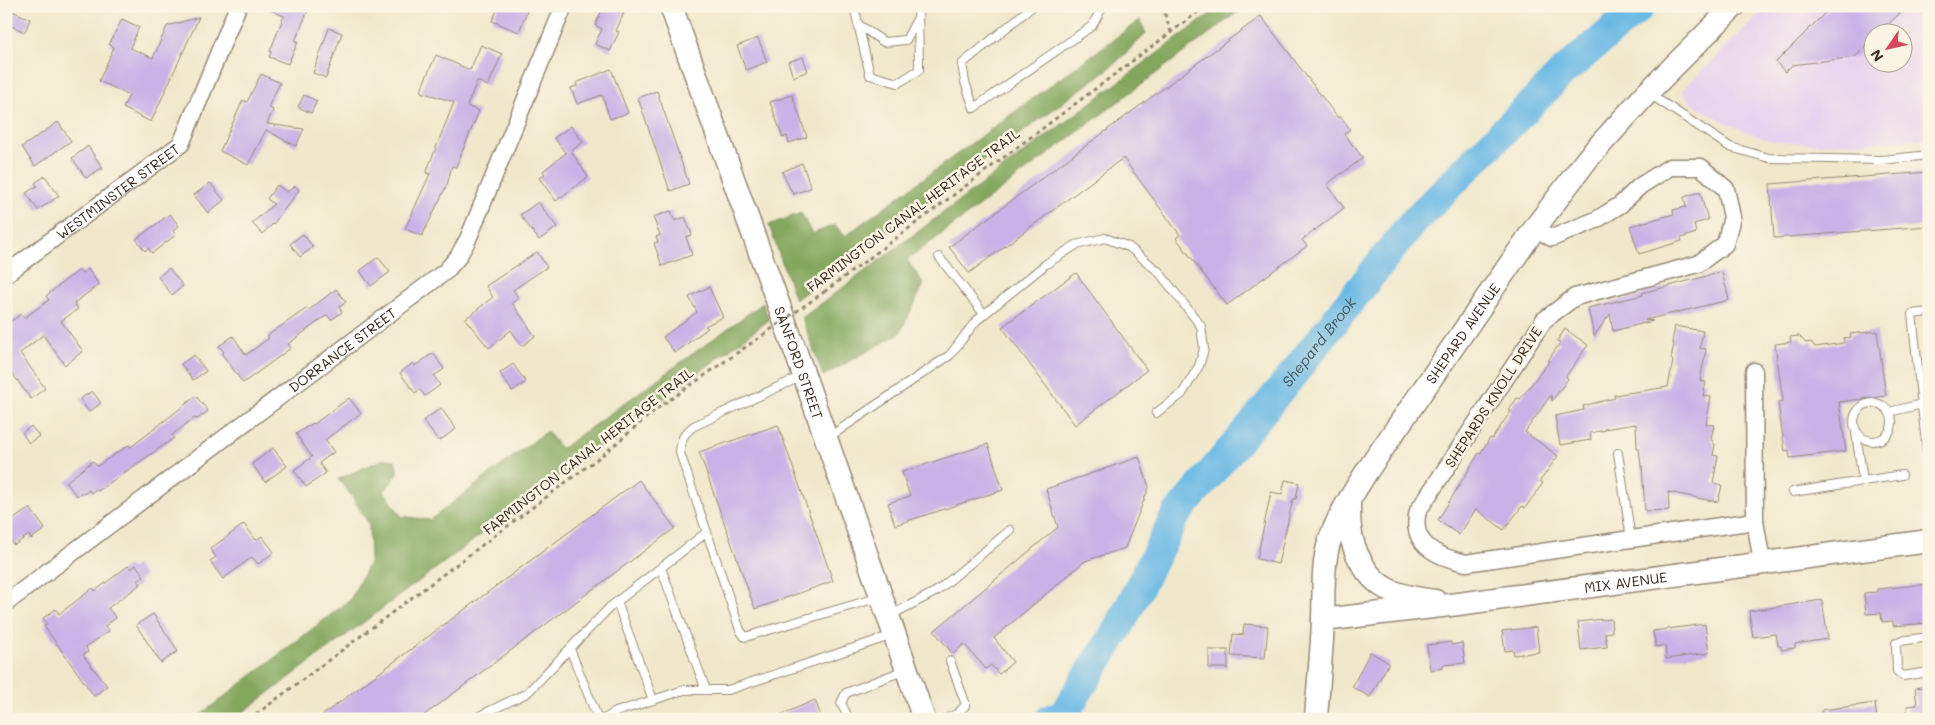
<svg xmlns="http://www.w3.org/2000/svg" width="1935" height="725" font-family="Mali,sans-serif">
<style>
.built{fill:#e7d2ef;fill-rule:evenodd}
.forest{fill:#83a75d;stroke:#5f683e}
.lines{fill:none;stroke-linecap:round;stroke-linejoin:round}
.river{stroke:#6bb9e5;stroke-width:30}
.building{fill:#c9b2e7}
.lane-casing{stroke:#968975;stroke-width:10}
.street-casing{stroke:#968975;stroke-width:19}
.secondary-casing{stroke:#968975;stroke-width:25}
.path{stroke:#968975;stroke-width:3;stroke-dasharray:4 4;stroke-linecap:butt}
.lane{stroke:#fff;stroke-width:8}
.street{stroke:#fff;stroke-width:16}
.secondary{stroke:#fff;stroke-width:22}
.path-bridge{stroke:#968975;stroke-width:3;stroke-dasharray:4 4;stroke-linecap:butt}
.labels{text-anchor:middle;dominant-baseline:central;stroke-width:5;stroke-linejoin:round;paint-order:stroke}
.street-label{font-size:14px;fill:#3b2a1e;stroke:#fcf5e5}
.water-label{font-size:15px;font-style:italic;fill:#49555a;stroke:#fcf5e5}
</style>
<rect width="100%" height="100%" fill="#fcf5e5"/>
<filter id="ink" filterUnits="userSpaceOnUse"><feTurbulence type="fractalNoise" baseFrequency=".02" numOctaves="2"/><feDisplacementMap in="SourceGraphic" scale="10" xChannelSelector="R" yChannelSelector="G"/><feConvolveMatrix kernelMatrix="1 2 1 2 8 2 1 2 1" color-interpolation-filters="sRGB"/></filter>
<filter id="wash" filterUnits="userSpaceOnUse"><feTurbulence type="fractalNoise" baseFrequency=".0096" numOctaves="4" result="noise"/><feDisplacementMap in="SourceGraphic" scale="20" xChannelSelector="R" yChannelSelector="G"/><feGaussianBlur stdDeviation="1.12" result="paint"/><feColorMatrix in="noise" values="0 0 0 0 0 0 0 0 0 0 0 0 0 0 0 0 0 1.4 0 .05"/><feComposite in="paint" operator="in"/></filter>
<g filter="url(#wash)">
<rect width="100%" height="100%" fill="#f1e8cc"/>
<path class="built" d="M 1768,6 L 1929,6 L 1929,139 L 1820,144 L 1781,142 L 1765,139 L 1745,131 L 1724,122 L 1690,102 L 1682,90 ZM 1872,32 L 1902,32 L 1902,62 L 1872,62 Z"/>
<g class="forest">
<path d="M 1221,6 L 1246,6 L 907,260 L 924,284 L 900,333 L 823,376 L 802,318 Z"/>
<path d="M 1140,20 L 1146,34 L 1112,66 L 795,300 L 769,225 L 801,213 L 812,234 L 835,225 L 845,236 Z"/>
<path d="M 763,303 L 769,320 L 234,719 L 195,719 L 350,600 L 370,561 L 369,524 L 351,495 L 338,479 L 384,459 L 395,460 L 398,474 L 384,491 L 401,516 L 430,520 L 547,431 L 561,449 Z"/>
</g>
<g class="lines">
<path class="river" id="s1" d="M 1050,719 L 1063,715 L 1119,627 L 1176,515 L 1282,388 L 1412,223 L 1562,73 L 1641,6"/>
</g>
<g id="blocks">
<g class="building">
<path d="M 261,6 L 310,6 L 295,41 L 298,42 L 288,64 L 269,57 L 271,52 L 270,51 L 284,16 Z"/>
<path d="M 499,6 L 529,6 L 519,32 L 492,21 Z"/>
<path d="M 604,6 L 627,6 L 616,31 L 619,32 L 610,51 L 595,44 L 602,29 L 595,25 Z"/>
<path d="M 1832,6 L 1893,6 L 1900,13 L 1880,32 L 1872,32 L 1872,40 L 1855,57 L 1792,65 L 1785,72 L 1776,62 Z"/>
<path d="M 10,10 L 30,19 L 25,32 L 6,24 Z"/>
<path d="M 1261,16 L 1338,118 L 1340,116 L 1350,129 L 1344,134 L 1363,158 L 1327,184 L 1344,208 L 1302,240 L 1307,246 L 1227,305 L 1176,238 L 1180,235 L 1123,158 L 969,273 L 949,247 Z"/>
<path d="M 199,17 L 151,122 L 123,108 L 129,95 L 99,81 L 114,47 L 109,44 L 122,19 L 139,27 L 130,48 L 153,58 L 167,26 Z"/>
<path d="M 329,28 L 342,33 L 326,78 L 313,73 Z"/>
<path d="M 758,38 L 767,62 L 746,70 L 737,46 Z"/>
<path d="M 481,45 L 502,54 L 488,86 L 477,81 L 467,106 L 479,111 L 456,167 L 452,166 L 447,185 L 422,236 L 405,229 L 430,174 L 426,173 L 454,102 L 421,92 L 424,82 L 436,55 L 470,70 Z"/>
<path d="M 803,57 L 808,71 L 793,77 L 788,62 Z"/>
<path d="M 611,69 L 628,113 L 610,119 L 602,95 L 577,104 L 571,88 L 577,86 L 576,83 Z"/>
<path d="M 261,74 L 280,83 L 268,107 L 273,110 L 267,124 L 304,129 L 296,146 L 266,130 L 248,165 L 220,151 L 243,100 L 247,102 Z"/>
<path d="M 657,91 L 689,184 L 670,191 L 638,98 Z"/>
<path d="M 304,95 L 317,101 L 311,113 L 298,107 Z"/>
<path d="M 792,95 L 807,137 L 789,143 L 787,136 L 783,138 L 770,102 Z"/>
<path d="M 58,122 L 71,141 L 35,166 L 22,147 Z"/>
<path d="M 571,126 L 583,142 L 571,151 L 588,177 L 556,201 L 539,178 L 545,174 L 543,171 L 566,153 L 554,138 Z"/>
<path d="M 88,146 L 103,169 L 100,169 L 86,178 L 72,158 Z"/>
<path d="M 802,163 L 811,188 L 793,194 L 782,172 Z"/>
<path d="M 1929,172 L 1929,226 L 1774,238 L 1770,184 Z"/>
<path d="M 45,176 L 59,196 L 38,210 L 26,193 L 37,186 L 35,183 Z"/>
<path d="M 210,183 L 224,200 L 208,213 L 194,195 Z"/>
<path d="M 277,185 L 287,192 L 295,186 L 299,190 L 274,223 L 262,234 L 252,223 L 274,204 L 267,199 Z"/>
<path d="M 1700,192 L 1708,220 L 1694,224 L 1696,233 L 1681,238 L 1682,241 L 1639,254 L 1630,226 L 1674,214 L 1673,210 L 1686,207 L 1684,197 Z"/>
<path d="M 538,202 L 557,227 L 539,240 L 520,215 Z"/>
<path d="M 671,211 L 675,221 L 685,217 L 692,235 L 686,237 L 692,255 L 662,266 L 654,243 L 658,242 L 656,237 L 660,235 L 653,217 Z"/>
<path d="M 170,214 L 179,226 L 173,231 L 176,235 L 152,253 L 148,248 L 145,251 L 136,239 Z"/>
<path d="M 303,234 L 313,247 L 300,257 L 290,244 Z"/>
<path d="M 537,252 L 547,267 L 513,290 L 519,298 L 512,303 L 535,336 L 522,346 L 511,330 L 489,348 L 465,319 L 493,297 L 486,286 Z"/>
<path d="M 378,257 L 390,272 L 371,286 L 360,271 Z"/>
<path d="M 169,268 L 183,286 L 172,295 L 158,277 Z"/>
<path d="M 88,269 L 99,285 L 74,303 L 78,309 L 61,321 L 83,351 L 65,365 L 43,335 L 20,353 L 45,388 L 31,399 L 6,365 L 6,325 L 21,314 L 24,318 L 49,300 L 46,296 L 67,279 L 80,270 L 82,273 Z"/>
<path d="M 1722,272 L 1729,300 L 1645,320 L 1653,321 L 1613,331 L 1610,314 L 1594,336 L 1588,308 L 1643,295 L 1642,293 Z"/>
<path d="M 1076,273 L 1147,370 L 1075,425 L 1002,327 Z"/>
<path d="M 709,287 L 723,317 L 705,326 L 708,328 L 675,353 L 663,337 L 697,312 L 689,297 Z"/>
<path d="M 336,289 L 346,302 L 339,307 L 342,312 L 331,320 L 327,315 L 288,344 L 291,348 L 243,383 L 222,354 L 224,352 L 219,346 L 233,336 L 246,355 L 269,338 L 267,336 L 307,308 L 309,310 Z"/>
<path d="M 1675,326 L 1703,331 L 1700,348 L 1706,349 L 1700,381 L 1706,382 L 1703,396 L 1711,397 L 1706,424 L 1714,425 L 1711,439 L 1715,445 L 1713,455 L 1718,456 L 1713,483 L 1722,485 L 1718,502 L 1668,492 L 1669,510 L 1645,511 L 1642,466 L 1641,466 L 1639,448 L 1637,448 L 1636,424 L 1604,429 L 1605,430 L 1590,433 L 1591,440 L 1560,445 L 1555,416 L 1584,410 L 1583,406 L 1615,398 L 1614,395 L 1668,387 L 1673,361 L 1671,359 L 1674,343 L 1672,343 Z"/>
<path d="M 1565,329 L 1588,345 L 1566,376 L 1568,379 L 1552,401 L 1551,395 L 1525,432 L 1558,456 L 1540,481 L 1543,483 L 1525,508 L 1522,506 L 1504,530 L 1476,509 L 1459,535 L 1438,520 L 1479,453 L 1480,454 L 1490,438 L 1492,439 L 1511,411 L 1509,410 L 1517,398 L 1520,399 L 1548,363 L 1549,359 L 1560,343 L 1557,341 Z"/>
<path d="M 1877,331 L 1886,396 L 1839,402 L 1846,451 L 1790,458 L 1789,450 L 1785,451 L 1780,418 L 1778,402 L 1783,401 L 1775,344 L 1791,342 L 1790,337 L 1799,336 L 1806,343 L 1811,342 L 1815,347 L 1844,343 L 1843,338 L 1851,337 L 1850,334 Z"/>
<path d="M 433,353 L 444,369 L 434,376 L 440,385 L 425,396 L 420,390 L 415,393 L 400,373 L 413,363 L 415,366 Z"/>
<path d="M 194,355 L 206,371 L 193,380 L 181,364 Z"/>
<path d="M 513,364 L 526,382 L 512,391 L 500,373 Z"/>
<path d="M 92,391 L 101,403 L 89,412 L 80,399 Z"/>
<path d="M 196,396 L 208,411 L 198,419 L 194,418 L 172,435 L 174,438 L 98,491 L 96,489 L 91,493 L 89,490 L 84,494 L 82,492 L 77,496 L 66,482 L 93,461 L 97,466 L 129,445 L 131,447 Z"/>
<path d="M 349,398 L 361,413 L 325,440 L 334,452 L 319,463 L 326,473 L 306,487 L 294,470 L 312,457 L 296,434 L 313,423 L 314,424 Z"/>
<path d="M 441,408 L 456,429 L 439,441 L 423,421 Z"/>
<path d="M 778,425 L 833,581 L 755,609 L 699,452 Z"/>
<path d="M 31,426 L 39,436 L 29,443 L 22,433 Z"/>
<path d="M 988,444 L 1003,490 L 895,525 L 888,503 L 910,496 L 902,472 Z"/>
<path d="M 273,448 L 287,466 L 265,482 L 252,464 Z"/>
<path d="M 1139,457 L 1149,487 L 1125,548 L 1085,561 L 994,638 L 1013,662 L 999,674 L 991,665 L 986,669 L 964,644 L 953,654 L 934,631 L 1058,527 L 1046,489 Z"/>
<path d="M 639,480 L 675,528 L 419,719 L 317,719 Z"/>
<path d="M 1285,480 L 1299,483 L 1296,499 L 1293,499 L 1278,564 L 1257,559 L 1271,492 L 1282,494 Z"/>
<path d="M 30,508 L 45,529 L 31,539 L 29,535 L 14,545 L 6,534 L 6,524 Z"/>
<path d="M 244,524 L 256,540 L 262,536 L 274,552 L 258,564 L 252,557 L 223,579 L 210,561 L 216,557 L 210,549 Z"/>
<path d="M 136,565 L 144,576 L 138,581 L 141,584 L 108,608 L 116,618 L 105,626 L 109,631 L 86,647 L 88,652 L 83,655 L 107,686 L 94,696 L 44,626 L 47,624 L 43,618 L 56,609 L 59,614 L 93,588 L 95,591 L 128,566 L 131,569 Z"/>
<path d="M 1929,584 L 1929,623 L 1893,626 L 1893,621 L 1882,622 L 1881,613 L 1866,614 L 1864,593 L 1877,592 L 1877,589 Z"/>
<path d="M 1822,600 L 1828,639 L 1795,644 L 1795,648 L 1781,650 L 1781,646 L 1778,646 L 1776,634 L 1753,637 L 1749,611 Z"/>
<path d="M 153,614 L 178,651 L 161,663 L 136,625 Z"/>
<path d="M 1603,619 L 1603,620 L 1611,619 L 1612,632 L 1605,633 L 1607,647 L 1581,650 L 1578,622 Z"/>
<path d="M 1244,624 L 1268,626 L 1265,658 L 1231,656 L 1233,634 L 1243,635 Z"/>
<path d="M 1705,624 L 1709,653 L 1666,659 L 1665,645 L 1656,647 L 1653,631 Z"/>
<path d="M 1536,627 L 1539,652 L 1514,655 L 1513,650 L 1505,651 L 1502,631 Z"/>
<path d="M 1451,642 L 1451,645 L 1462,643 L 1465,663 L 1443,665 L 1443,668 L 1430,670 L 1427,645 Z"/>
<rect x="1209" y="650" width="19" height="18"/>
<path d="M 1370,652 L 1389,663 L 1370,697 L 1352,687 Z"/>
<path d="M 1929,686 L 1929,719 L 1908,719 L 1907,706 L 1917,705 L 1915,688 Z"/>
<path d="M 815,700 L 822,719 L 771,719 Z"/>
<path d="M 1875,703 L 1877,719 L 1822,719 L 1822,710 Z"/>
</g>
</g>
</g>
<g filter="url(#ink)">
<use href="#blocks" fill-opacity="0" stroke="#968975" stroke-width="1"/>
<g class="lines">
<g class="lane-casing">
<g id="lane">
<path d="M 854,6 L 870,75 L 898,83 L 919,70 L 918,6"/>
<path d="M 1033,6 L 962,64 L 965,82 L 974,108 L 1092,26 L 1103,6"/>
<path d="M 859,25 L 884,42 L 906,40 L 917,19"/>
<path d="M 1648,93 L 1730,147 L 1769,158 L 1882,160 L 1929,155"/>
<path d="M 939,257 L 984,314"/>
<path d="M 1929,312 L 1912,314 L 1929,470"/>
<path d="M 802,376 L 694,426 C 683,434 681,439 680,453 L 740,630 L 745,637 L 880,597"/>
<circle cx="1873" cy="422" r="19"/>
<path d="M 1889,412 L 1922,404"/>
<path d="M 1856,433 L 1863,481 L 1902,475"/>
<path d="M 829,437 L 950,355 L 976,321 L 1046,264 L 1076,245 L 1105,238 L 1129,247 L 1159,272 L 1201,326 L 1204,349 L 1199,366 L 1182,394 L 1156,413"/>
<path d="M 1618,453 L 1631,539"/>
<path d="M 1793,492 L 1863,481"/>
<path d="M 661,568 L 706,690"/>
<path d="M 617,602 L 653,700"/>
<path d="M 891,615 L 937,591 L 1010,530"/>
<path d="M 1929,637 L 1900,641 L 1896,643 L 1897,671 L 1903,676 L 1929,672"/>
<path d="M 570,649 L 598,719"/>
<path d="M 473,719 L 527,693 L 610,607 L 707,532"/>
<path d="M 604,719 L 616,712 L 684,690 L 728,690 L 893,635"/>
<path d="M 849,719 L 841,703 L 846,693 L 905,670"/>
<path d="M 904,719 L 921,714"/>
<path d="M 945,719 L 957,714 L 965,706 L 965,702 L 950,661"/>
</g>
</g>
<g class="street-casing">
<g id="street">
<path d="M 1535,228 L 1552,238 L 1596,220 L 1620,205 L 1640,186 L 1670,167 L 1701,167 L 1726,189 L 1732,217 L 1725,244 L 1698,264 L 1575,297 L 1544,320 L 1418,511 C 1409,545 1438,557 1466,563 L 1755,521 L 1762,562"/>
<path id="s2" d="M 6,274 L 181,144 L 238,6"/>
<path d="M 1754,371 L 1755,521"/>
<path id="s3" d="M 6,603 L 446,271 L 458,257 L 468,239 L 564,6"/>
</g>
</g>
<g class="secondary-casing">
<g id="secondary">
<path id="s4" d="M 671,6 L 804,375 L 924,719"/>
<path d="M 1349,501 C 1349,510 1349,519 1350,528 C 1352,550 1366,578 1387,589 C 1401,596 1419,599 1435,601"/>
<path id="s5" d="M 1323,620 L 1458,604 L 1929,541"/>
<path id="s6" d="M 1316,719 C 1318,686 1322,652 1323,619 C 1324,594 1322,570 1328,546 C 1336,519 1352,495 1367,471 L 1535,228 L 1588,158 L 1647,93 L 1734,6"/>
</g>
</g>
<g class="path">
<path d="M 1162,6 L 1171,32"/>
<path d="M 824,292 L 1206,6"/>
<path d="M 250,719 L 605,453 L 655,410 L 763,335"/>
</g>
<use href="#lane" class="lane"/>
<use href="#street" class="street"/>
<use href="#secondary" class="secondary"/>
<path class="path-bridge" d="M 763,335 L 824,292"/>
</g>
</g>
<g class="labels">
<g class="street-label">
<text stroke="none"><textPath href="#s2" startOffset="139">WESTMINSTER STREET</textPath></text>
<text transform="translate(913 210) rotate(-37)">FARMINGTON CANAL HERITAGE TRAIL</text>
<text stroke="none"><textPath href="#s6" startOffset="426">SHEPARD AVENUE</textPath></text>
<text stroke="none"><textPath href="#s3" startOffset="421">DORRANCE STREET</textPath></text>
<text stroke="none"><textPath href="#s4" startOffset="379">SANFORD STREET</textPath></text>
<text transform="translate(1493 397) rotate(-57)">SHEPARDS KNOLL DRIVE</text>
<text transform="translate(588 451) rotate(-38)">FARMINGTON CANAL HERITAGE TRAIL</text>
<text stroke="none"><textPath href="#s5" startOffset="305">MIX AVENUE</textPath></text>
</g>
<g class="water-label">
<text stroke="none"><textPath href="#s1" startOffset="468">Shepard Brook</textPath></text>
</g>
</g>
<rect width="1935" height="725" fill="none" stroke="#fcf5e5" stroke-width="25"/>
<g transform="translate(1888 48) rotate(236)"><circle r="24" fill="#fcf5e5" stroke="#afa495"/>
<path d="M0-4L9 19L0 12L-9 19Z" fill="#d1495b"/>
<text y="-8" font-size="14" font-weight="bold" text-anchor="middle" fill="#3b2a1e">N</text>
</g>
</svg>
